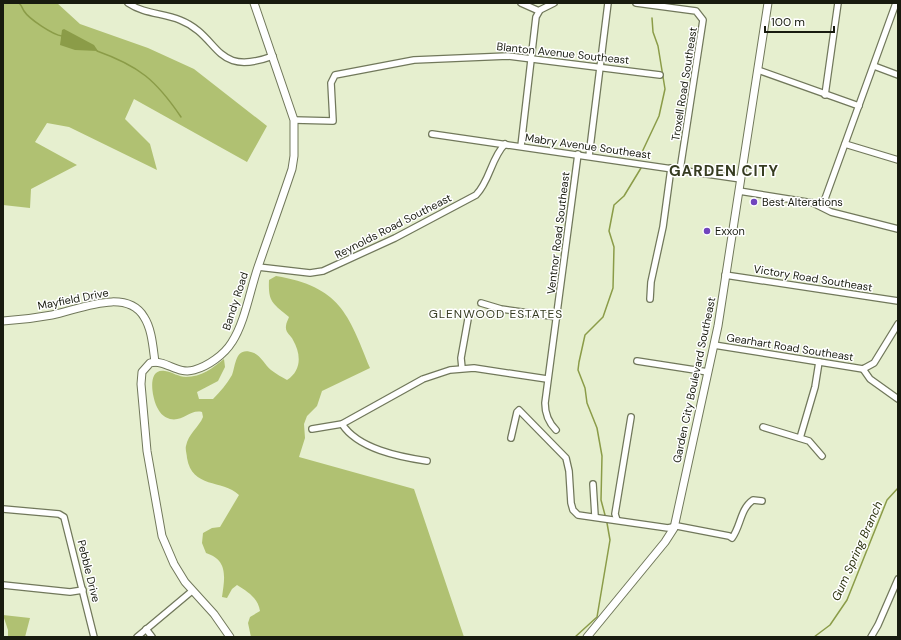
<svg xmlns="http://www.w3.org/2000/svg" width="901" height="640" font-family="'DM Sans',sans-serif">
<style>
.green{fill:#b0c172}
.water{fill:#8b9c48}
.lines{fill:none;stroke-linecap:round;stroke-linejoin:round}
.stream{stroke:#8b9c48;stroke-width:1.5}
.minor-casing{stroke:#71785b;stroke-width:8}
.tertiary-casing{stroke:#71785b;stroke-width:9}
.minor{stroke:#fff;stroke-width:5.5}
.tertiary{stroke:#fff;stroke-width:7}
.poi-dot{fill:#7045be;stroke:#fff;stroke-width:1.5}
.labels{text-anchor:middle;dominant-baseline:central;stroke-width:3;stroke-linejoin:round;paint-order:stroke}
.street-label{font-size:11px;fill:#181b0f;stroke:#fff}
.poi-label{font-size:11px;fill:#181b0f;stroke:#fff;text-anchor:start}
.neighbourhood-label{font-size:12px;letter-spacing:1px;fill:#363c21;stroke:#fff}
.water-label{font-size:12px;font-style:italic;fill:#303713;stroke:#fff}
.district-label{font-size:15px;font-weight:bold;letter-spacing:1px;fill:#363c21;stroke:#fff}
</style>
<rect width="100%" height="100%" fill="#e6efcf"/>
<g class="green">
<path d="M 3,3 L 57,3 L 80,24 L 148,48 L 194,69 L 267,126 L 247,162 L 134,99 L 125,119 L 150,144 L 157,170 L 69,127 L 47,123 L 35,142 L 77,165 L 31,189 L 30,208 L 3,205 Z"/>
<path d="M 276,276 C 340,287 348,313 370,368 L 322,391 L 317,406 L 307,416 L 304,424 L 305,438 L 299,457 L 414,489 L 464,637 L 251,637 L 248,623 L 250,617 L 260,611 C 258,598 248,592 237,585 L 232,589 L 227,598 L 222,597 C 225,577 228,560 206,553 L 202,543 L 203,533 L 212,528 L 220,527 L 239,495 C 222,479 192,489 187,458 C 187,455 185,449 186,446 C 188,434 199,427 203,417 L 202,412 C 190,409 183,422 170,419 C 163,417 159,412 156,405 C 152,395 147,368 165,371 C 172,372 179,377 186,377 C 201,377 213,368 224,359 L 225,367 L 218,381 L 197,392 L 199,399 L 213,399 C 220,392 227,384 232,375 C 236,365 235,345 254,353 C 261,356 265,365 271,370 C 276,374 282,377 287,380 C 302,370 301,354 293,340 C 291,335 285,333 286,326 C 286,323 288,320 289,317 C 273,303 268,303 269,280 Z"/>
<path d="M 3,615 L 30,618 L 25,637 L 8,637 L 8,630 Z"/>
</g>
<path class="water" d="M 64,29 L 94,45 L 98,51 L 75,50 L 60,45 L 62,30 Z"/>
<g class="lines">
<g class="stream">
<path d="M 19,3 C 22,6 22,8 24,11 C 29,19 53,35 62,36"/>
<path d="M 97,51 C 139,66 156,80 181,117"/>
<path d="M 642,158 L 643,150 L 659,116 L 665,89 L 658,46 L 653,32 L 652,18"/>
<path d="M 605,515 L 601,500 L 602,456 L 597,428 L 587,403 L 585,388 L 578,370 L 579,362 L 585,335 L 603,317 L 613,288 L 614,247 L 609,231 L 614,205 L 624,196 L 641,168"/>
<path d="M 575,637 L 597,617 L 610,540 L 607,523"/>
<path d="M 814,637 L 830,625 L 847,600 L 887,500 L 898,488"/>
</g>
<g class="minor-casing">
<g id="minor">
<path d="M 128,3 C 144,14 163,13 180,20 C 221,36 213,78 273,56"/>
<path d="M 521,3 L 539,11"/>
<path d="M 636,3 L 696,11 L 703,20 L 680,170"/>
<path d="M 874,66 L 898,75"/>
<path d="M 758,70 L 859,106"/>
<path d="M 825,95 L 838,3"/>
<path d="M 294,120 L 333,121 L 331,83 L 335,75 L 414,60 L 508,56 L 660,75"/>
<path d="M 432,134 L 741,179"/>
<path d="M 845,144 L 898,160"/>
<path d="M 521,146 L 536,17 L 540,10 L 554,3"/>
<path d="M 589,156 L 608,3"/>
<path d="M 739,191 L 813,203 L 831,212 L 898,229"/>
<path d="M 822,207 L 896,3"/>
<path d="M 258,267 L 310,273 L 323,271 L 395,238 L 476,195 C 490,181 491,158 505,144"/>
<path d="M 725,275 L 898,301"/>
<path d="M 650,299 L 651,282 L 663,227 L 671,168"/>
<path d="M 481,303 L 501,309 L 557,317"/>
<path d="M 714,345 L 863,369 L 874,363 L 898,324"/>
<path d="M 637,361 L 708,372"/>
<path d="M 462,368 L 461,358 L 468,319"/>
<path d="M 863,369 L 870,379 L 898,399"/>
<path d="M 342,424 C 358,449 400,457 427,461"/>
<path d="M 763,427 L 809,441 L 822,456"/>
<path d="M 312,429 L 342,424 L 423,379 L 450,370 L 474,368 L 547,379"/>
<path d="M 556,430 C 548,422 545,413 545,403 L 578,154"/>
<path d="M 511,438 L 517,412 L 519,410 L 566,458 L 569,471 L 571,503 L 573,510 L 578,515 L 668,528 L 677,526 L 729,536 L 732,538 C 741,526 740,509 753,500 L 762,501"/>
<path d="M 800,438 L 815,387 L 819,362"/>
<path d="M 593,484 L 595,516"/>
<path d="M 3,509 L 59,514 L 64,517 L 94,637"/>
<path d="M 617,520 L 615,514 L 631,417"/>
<path d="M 3,585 L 70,592 L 83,590"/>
<path d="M 146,629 L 152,637"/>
<path d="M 137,637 L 192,591"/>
<path d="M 871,637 L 878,625 L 898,579"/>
</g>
</g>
<g class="tertiary-casing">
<g id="tertiary">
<path d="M 3,321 C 20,320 36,318 52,315 C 78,310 126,287 144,317 C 152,329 153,348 155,362"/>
<path d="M 230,637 L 214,614 L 185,582 L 174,564 L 162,536 L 147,451 L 141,384 L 142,372 L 150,363 C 166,359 177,375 194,370 C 208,366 224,355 232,342 C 245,322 250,290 258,267 C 269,235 281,202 292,169 L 294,156 L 294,120 L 254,3"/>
<path d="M 587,637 L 665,542 L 674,528 L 718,326 L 768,3"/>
</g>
</g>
<use href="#minor" class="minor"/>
<use href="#tertiary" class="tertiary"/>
</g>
<g class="poi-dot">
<circle cx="754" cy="202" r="4"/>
<circle cx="707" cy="231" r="4"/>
</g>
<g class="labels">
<g class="street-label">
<text transform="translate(563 53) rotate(6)">Blanton Avenue Southeast</text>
<text transform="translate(684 84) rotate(-81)">Troxell Road Southeast</text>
<text transform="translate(588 146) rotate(8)">Mabry Avenue Southeast</text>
<text transform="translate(393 226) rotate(-27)">Reynolds Road Southeast</text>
<text transform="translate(558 233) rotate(-83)">Ventnor Road Southeast</text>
<text transform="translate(813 278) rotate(9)">Victory Road Southeast</text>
<text transform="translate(73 299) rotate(-11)">Mayfield Drive</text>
<text transform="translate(235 301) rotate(-72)">Bandy Road</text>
<text transform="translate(790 347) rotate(9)">Gearhart Road Southeast</text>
<text transform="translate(694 380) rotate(-78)">Garden City Boulevard Southeast</text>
<text transform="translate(89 571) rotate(76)">Pebble Drive</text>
</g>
<g class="poi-label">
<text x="762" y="202">Best Alterations</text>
<text x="715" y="231">Exxon</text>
</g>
<g class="neighbourhood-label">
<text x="496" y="314">GLENWOOD ESTATES</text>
</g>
<g class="water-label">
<text transform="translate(857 551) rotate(-66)">Gum Spring Branch</text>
</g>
<g class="district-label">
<text x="724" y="171">GARDEN CITY</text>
</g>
</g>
<rect width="901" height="640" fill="none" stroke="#181b0f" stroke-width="8"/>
<path d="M765 26v6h69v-6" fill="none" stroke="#181b0f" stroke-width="2"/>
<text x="771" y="26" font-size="12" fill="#181b0f" stroke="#ffffff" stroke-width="3" paint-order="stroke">100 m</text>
</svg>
